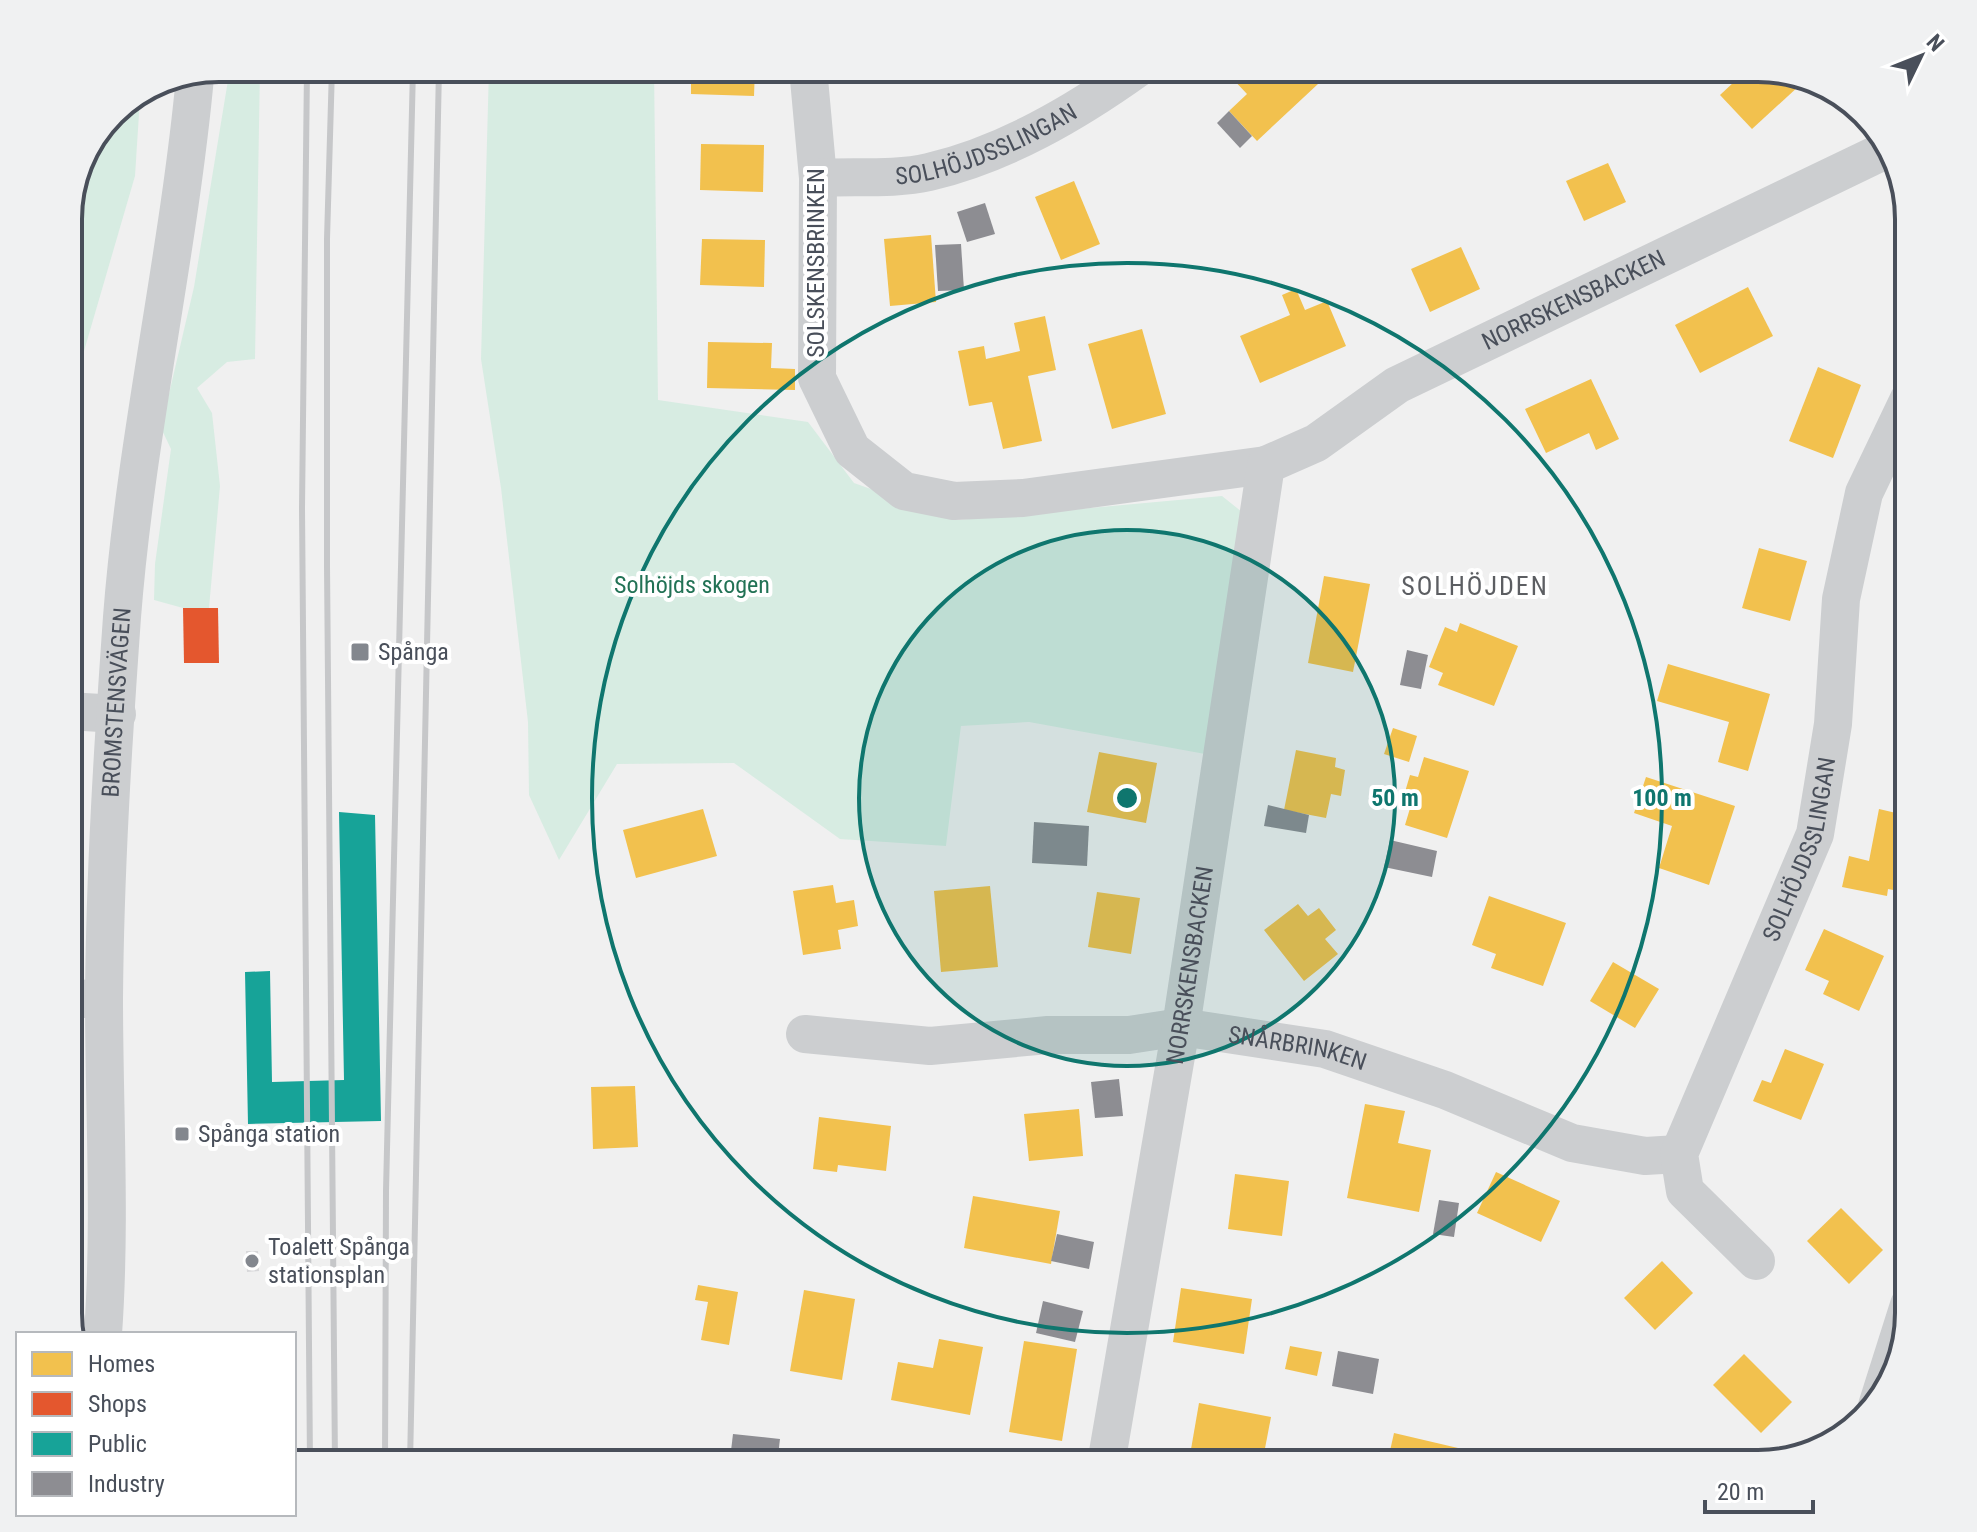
<svg xmlns="http://www.w3.org/2000/svg" width="1977" height="1532" font-family="'Roboto Condensed',sans-serif">
<style>
.green{fill:#d7ece2}
.homes{fill:#f2c14e}
.shops{fill:#e4572e}
.public{fill:#17a398}
.industry{fill:#8d8d92}
.building{fill:#d7d7d9}
.lines{fill:none;stroke-linecap:round;stroke-linejoin:round}
.minor{stroke:#ccced0;stroke-width:38}
.rail{stroke:#c6c7c9;stroke-width:6}
.ring{fill:none;stroke:#0f766e;stroke-width:4}
.poi-dot{fill:#83878e;stroke:#fff;stroke-width:3}
.labels{text-anchor:middle;dominant-baseline:central;stroke-width:8;stroke-linejoin:round;paint-order:stroke}
.street-label{font-size:24px;fill:#494f5a;stroke:#fff}
.park-label{font-size:24px;fill:#227255;stroke:#fff}
.poi-label{font-size:24px;fill:#494f5a;stroke:#fff;text-anchor:start}
.neighbourhood-label{font-size:26px;letter-spacing:2px;fill:#5c5e62;stroke:#fff}
.rim{fill:none;stroke:#494f5a;stroke-width:4}
.centre{fill:#0f766e;stroke:#fff;stroke-width:4}
.ring-label{font-size:24px;text-anchor:middle;font-weight:bold;fill:#0f766e;stroke:#fff;stroke-width:8;stroke-linejoin:round;paint-order:stroke}
</style>
<rect width="100%" height="100%" fill="#f0f0f0"/>
<g class="green">
<path d="M 230,68 L 260,68 L 255,359 L 227,362 L 197,388 L 212,413 L 220,486 L 209,608 L 183,608 L 154,600 L 155,564 L 171,449 L 161,428 L 194,287 Z"/>
<path d="M 489,68 L 654,68 L 658,400 L 808,422 L 854,483 L 958,520 L 1222,496 L 1242,512 L 1205,754 L 1029,722 L 961,726 L 946,846 L 840,839 L 734,763 L 617,764 L 559,860 L 529,795 L 528,722 L 501,488 L 481,359 Z"/>
<path d="M 140,98 L 135,176 L 68,406 C 68,342 57,206 83,153 C 95,129 116,107 140,98 Z"/>
</g>
<g class="homes">
<path d="M 691,68 L 755,68 L 754,96 L 691,94 Z"/>
<path d="M 1241,68 L 1303,68 L 1318,84 L 1257,141 L 1229,111 L 1247,94 L 1231,77 Z"/>
<path d="M 1749,68 L 1759,68 L 1800,85 L 1752,129 L 1720,95 Z"/>
<path d="M 701,144 L 764,145 L 763,192 L 700,190 Z"/>
<path d="M 1608,163 L 1626,202 L 1584,221 L 1566,181 Z"/>
<path d="M 1074,181 L 1100,244 L 1061,260 L 1035,197 Z"/>
<path d="M 931,235 L 936,302 L 890,306 L 884,239 Z"/>
<path d="M 702,239 L 765,240 L 764,287 L 700,285 Z"/>
<path d="M 1461,247 L 1480,289 L 1430,312 L 1411,269 Z"/>
<path d="M 1748,287 L 1773,336 L 1700,373 L 1675,325 Z"/>
<path d="M 1296,289 L 1305,310 L 1327,301 L 1346,346 L 1260,383 L 1240,336 L 1290,315 L 1282,295 Z"/>
<path d="M 1045,316 L 1056,370 L 1028,376 L 1042,441 L 1003,449 L 992,402 L 969,406 L 958,351 L 984,346 L 986,359 L 1020,351 L 1014,323 Z"/>
<path d="M 1142,329 L 1166,414 L 1112,429 L 1088,344 Z"/>
<path d="M 708,342 L 772,343 L 771,368 L 795,369 L 795,390 L 707,388 Z"/>
<path d="M 1818,367 L 1861,385 L 1833,458 L 1789,441 Z"/>
<path d="M 1591,379 L 1619,439 L 1596,450 L 1589,433 L 1546,453 L 1525,409 Z"/>
<path d="M 1759,548 L 1807,561 L 1790,621 L 1742,608 Z"/>
<path d="M 1324,576 L 1370,584 L 1353,672 L 1308,663 Z"/>
<path d="M 1460,623 L 1518,646 L 1494,706 L 1438,685 L 1443,673 L 1429,667 L 1445,627 L 1457,632 Z"/>
<path d="M 1668,664 L 1770,694 L 1748,771 L 1718,762 L 1729,722 L 1657,701 Z"/>
<path d="M 1907,696 L 1909,697 L 1909,745 L 1901,744 Z"/>
<path d="M 1393,728 L 1417,736 L 1409,762 L 1384,754 Z"/>
<path d="M 1296,750 L 1336,758 L 1335,767 L 1345,770 L 1341,796 L 1331,794 L 1326,818 L 1284,810 Z"/>
<path d="M 1099,752 L 1157,763 L 1146,823 L 1087,812 Z"/>
<path d="M 1424,757 L 1469,771 L 1447,838 L 1405,825 L 1411,805 L 1402,802 L 1410,775 L 1418,777 Z"/>
<path d="M 1646,777 L 1735,806 L 1709,885 L 1659,868 L 1672,826 L 1634,813 Z"/>
<path d="M 703,809 L 717,856 L 636,878 L 623,830 Z"/>
<path d="M 1879,809 L 1909,816 L 1909,893 L 1888,889 L 1887,896 L 1842,887 L 1849,856 L 1869,861 Z"/>
<path d="M 833,885 L 836,903 L 854,900 L 858,926 L 838,930 L 841,949 L 803,955 L 793,891 Z"/>
<path d="M 990,886 L 998,967 L 941,972 L 934,891 Z"/>
<path d="M 1097,892 L 1140,898 L 1131,954 L 1088,947 Z"/>
<path d="M 1489,896 L 1566,923 L 1543,986 L 1491,968 L 1496,954 L 1472,945 Z"/>
<path d="M 1298,904 L 1308,916 L 1319,908 L 1336,930 L 1325,939 L 1338,954 L 1304,981 L 1264,930 Z"/>
<path d="M 1824,929 L 1884,956 L 1859,1011 L 1823,994 L 1829,981 L 1805,970 Z"/>
<path d="M 1613,962 L 1659,989 L 1635,1028 L 1590,1001 Z"/>
<path d="M 1785,1049 L 1824,1064 L 1801,1120 L 1753,1101 L 1762,1080 L 1771,1083 Z"/>
<path d="M 635,1086 L 638,1147 L 593,1149 L 591,1087 Z"/>
<path d="M 1365,1104 L 1405,1111 L 1398,1143 L 1431,1150 L 1419,1212 L 1347,1198 Z"/>
<path d="M 1079,1109 L 1083,1156 L 1029,1161 L 1024,1114 Z"/>
<path d="M 819,1117 L 891,1126 L 886,1171 L 838,1165 L 837,1172 L 813,1169 Z"/>
<path d="M 1496,1172 L 1560,1201 L 1541,1242 L 1477,1213 Z"/>
<path d="M 1235,1174 L 1289,1181 L 1282,1236 L 1228,1229 Z"/>
<path d="M 973,1196 L 1060,1211 L 1051,1264 L 964,1248 Z"/>
<path d="M 1841,1208 L 1883,1250 L 1849,1284 L 1807,1241 Z"/>
<path d="M 1662,1261 L 1693,1293 L 1655,1330 L 1624,1298 Z"/>
<path d="M 698,1285 L 738,1292 L 729,1345 L 701,1340 L 708,1302 L 695,1300 Z"/>
<path d="M 1181,1288 L 1252,1299 L 1244,1354 L 1173,1342 Z"/>
<path d="M 804,1290 L 855,1299 L 842,1380 L 790,1371 Z"/>
<path d="M 939,1339 L 983,1347 L 970,1415 L 891,1400 L 898,1362 L 933,1368 Z"/>
<path d="M 1024,1341 L 1077,1349 L 1062,1441 L 1009,1432 Z"/>
<path d="M 1290,1346 L 1322,1352 L 1317,1376 L 1285,1369 Z"/>
<path d="M 1744,1354 L 1792,1402 L 1761,1433 L 1713,1385 Z"/>
<path d="M 1199,1403 L 1271,1417 L 1262,1464 L 1240,1464 L 1190,1455 Z"/>
<path d="M 1394,1433 L 1458,1448 L 1454,1464 L 1387,1464 Z"/>
</g>
<path class="shops" d="M 183,608 L 218,608 L 219,663 L 184,663 Z"/>
<path class="public" d="M 339,812 L 375,815 L 381,1121 L 248,1124 L 245,972 L 270,971 L 272,1082 L 344,1080 Z"/>
<g class="industry">
<path d="M 1303,68 L 1334,68 L 1318,84 Z"/>
<path d="M 1229,111 L 1252,136 L 1240,148 L 1217,123 Z"/>
<path d="M 985,203 L 995,234 L 967,242 L 957,212 Z"/>
<path d="M 961,244 L 964,290 L 938,291 L 935,245 Z"/>
<path d="M 1407,650 L 1428,655 L 1421,689 L 1400,685 Z"/>
<path d="M 1268,805 L 1309,815 L 1306,833 L 1264,826 Z"/>
<path d="M 1034,822 L 1089,826 L 1087,866 L 1032,863 Z"/>
<path d="M 1390,840 L 1437,851 L 1432,877 L 1384,867 Z"/>
<path d="M 1119,1079 L 1123,1116 L 1095,1118 L 1091,1082 Z"/>
<path d="M 1439,1200 L 1459,1203 L 1454,1237 L 1433,1234 Z"/>
<path d="M 1057,1234 L 1094,1242 L 1089,1269 L 1051,1261 Z"/>
<path d="M 1043,1301 L 1083,1311 L 1075,1342 L 1036,1333 Z"/>
<path d="M 1338,1351 L 1379,1359 L 1373,1394 L 1332,1386 Z"/>
<path d="M 733,1434 L 780,1439 L 777,1464 L 730,1459 Z"/>
</g>
<path class="building" d="M 246,1251 L 258,1251 L 259,1271 L 247,1272 Z"/>
<g class="lines">
<g class="minor">
<path d="M 808,68 L 818,178 L 817,378 L 852,450 L 904,491 L 954,501 L 1023,498 L 1266,465"/>
<path id="s1" d="M 818,178 C 853,176 895,180 929,172 C 1005,154 1075,113 1138,68"/>
<path d="M 68,711 L 117,714"/>
<path d="M 68,997 L 104,1001"/>
<path id="s2" d="M 805,1034 L 930,1046 L 1048,1035 L 1129,1035 L 1181,1027 L 1325,1049 L 1445,1090 L 1572,1143 L 1645,1156 L 1679,1154"/>
<path id="s3" d="M 1756,1261 L 1685,1191 L 1679,1154 L 1815,834 L 1833,724 L 1841,599 L 1864,493 L 1909,399"/>
<path id="s4" d="M 103,1334 C 111,1222 104,1110 104,998 C 105,871 113,744 122,617 C 136,436 178,258 195,77"/>
<path d="M 1877,1406 L 1909,1305"/>
<path id="s5" d="M 1106,1464 L 1181,1027 L 1266,465 L 1316,443 L 1397,385 L 1890,148"/>
</g>
<g class="rail">
<path d="M 307,68 L 302,508 L 310,1464"/>
<path d="M 332,68 L 327,239 L 327,566 L 335,1464"/>
<path d="M 385,1464 L 386,1191 L 413,68"/>
<path d="M 410,1464 L 439,68"/>
</g>
</g>
<circle cx="1127" cy="798" r="268" fill="#0f766e" fill-opacity=".12"/>
<g class="ring">
<circle cx="1127" cy="798" r="268"/>
<circle cx="1127" cy="798" r="535"/>
</g>
<g class="poi-dot">
<rect x="350" y="642" width="20" height="20" rx="4"/>
<rect x="174" y="1126" width="16" height="16" rx="4"/>
<circle cx="252" cy="1261" r="8"/>
</g>
<g class="labels">
<g class="street-label">
<text stroke="none"><textPath href="#s1" startOffset="174">SOLHÖJDSSLINGAN</textPath></text>
<text transform="translate(816 263) rotate(-90)">SOLSKENSBRINKEN</text>
<text stroke="none"><textPath href="#s5" startOffset="1362">NORRSKENSBACKEN</textPath></text>
<text stroke="none"><textPath href="#s4" startOffset="632">BROMSTENSVÄGEN</textPath></text>
<text stroke="none"><textPath href="#s3" startOffset="466">SOLHÖJDSSLINGAN</textPath></text>
<text stroke="none"><textPath href="#s5" startOffset="506">NORRSKENSBACKEN</textPath></text>
<text stroke="none"><textPath href="#s2" startOffset="496">SNÅRBRINKEN</textPath></text>
</g>
<g class="park-label">
<text x="692" y="585">Solhöjds skogen</text>
</g>
<g class="poi-label">
<text x="378" y="652">Spånga</text>
<text x="198" y="1134">Spånga station</text>
<text x="268" y="1247">Toalett Spånga<tspan x="268" dy="28">stationsplan</tspan></text>
</g>
<g class="neighbourhood-label">
<text x="1475" y="586">SOLHÖJDEN</text>
</g>
</g>
<path d="M0 0H1977V1532H0ZM219 82H1758A137 137 0 0 1 1895 219V1313A137 137 0 0 1 1758 1450H219A137 137 0 0 1 82 1313V219A137 137 0 0 1 219 82Z" fill="#f0f1f2" fill-rule="evenodd"/>
<path class="rim" d="M219 82H1758A137 137 0 0 1 1895 219V1313A137 137 0 0 1 1758 1450H219A137 137 0 0 1 82 1313V219A137 137 0 0 1 219 82Z"/>
<circle cx="1127" cy="798" r="12" class="centre"/>
<g class="ring-label">
<text x="1395" y="806">50 m</text>
<text x="1662" y="806">100 m</text>
</g>
<rect x="16" y="1332" width="280" height="184" fill="#ffffff" stroke="#b6b9bd" stroke-width="2"/>
<rect x="32" y="1352" width="40" height="24" fill="#f2c14e" stroke="#b6b9bd" stroke-width="2"/>
<text x="88" y="1372" font-size="24" fill="#494f5a">Homes</text>
<rect x="32" y="1392" width="40" height="24" fill="#e4572e" stroke="#b6b9bd" stroke-width="2"/>
<text x="88" y="1412" font-size="24" fill="#494f5a">Shops</text>
<rect x="32" y="1432" width="40" height="24" fill="#17a398" stroke="#b6b9bd" stroke-width="2"/>
<text x="88" y="1452" font-size="24" fill="#494f5a">Public</text>
<rect x="32" y="1472" width="40" height="24" fill="#8d8d92" stroke="#b6b9bd" stroke-width="2"/>
<text x="88" y="1492" font-size="24" fill="#494f5a">Industry</text>
<g transform="translate(1921 56) rotate(47)" stroke="#ffffff" stroke-width="6" paint-order="stroke">
<path d="M0-6L14 30L0 20L-14 30Z" fill="#494f5a"/>
<text y="-12" font-size="22" font-weight="bold" text-anchor="middle" fill="#494f5a">N</text>
</g>
<path d="M1705 1500v12h108v-12" fill="none" stroke="#494f5a" stroke-width="4"/>
<text x="1717" y="1500" font-size="24" fill="#494f5a" stroke="#ffffff" stroke-width="6" paint-order="stroke">20 m</text>
</svg>
